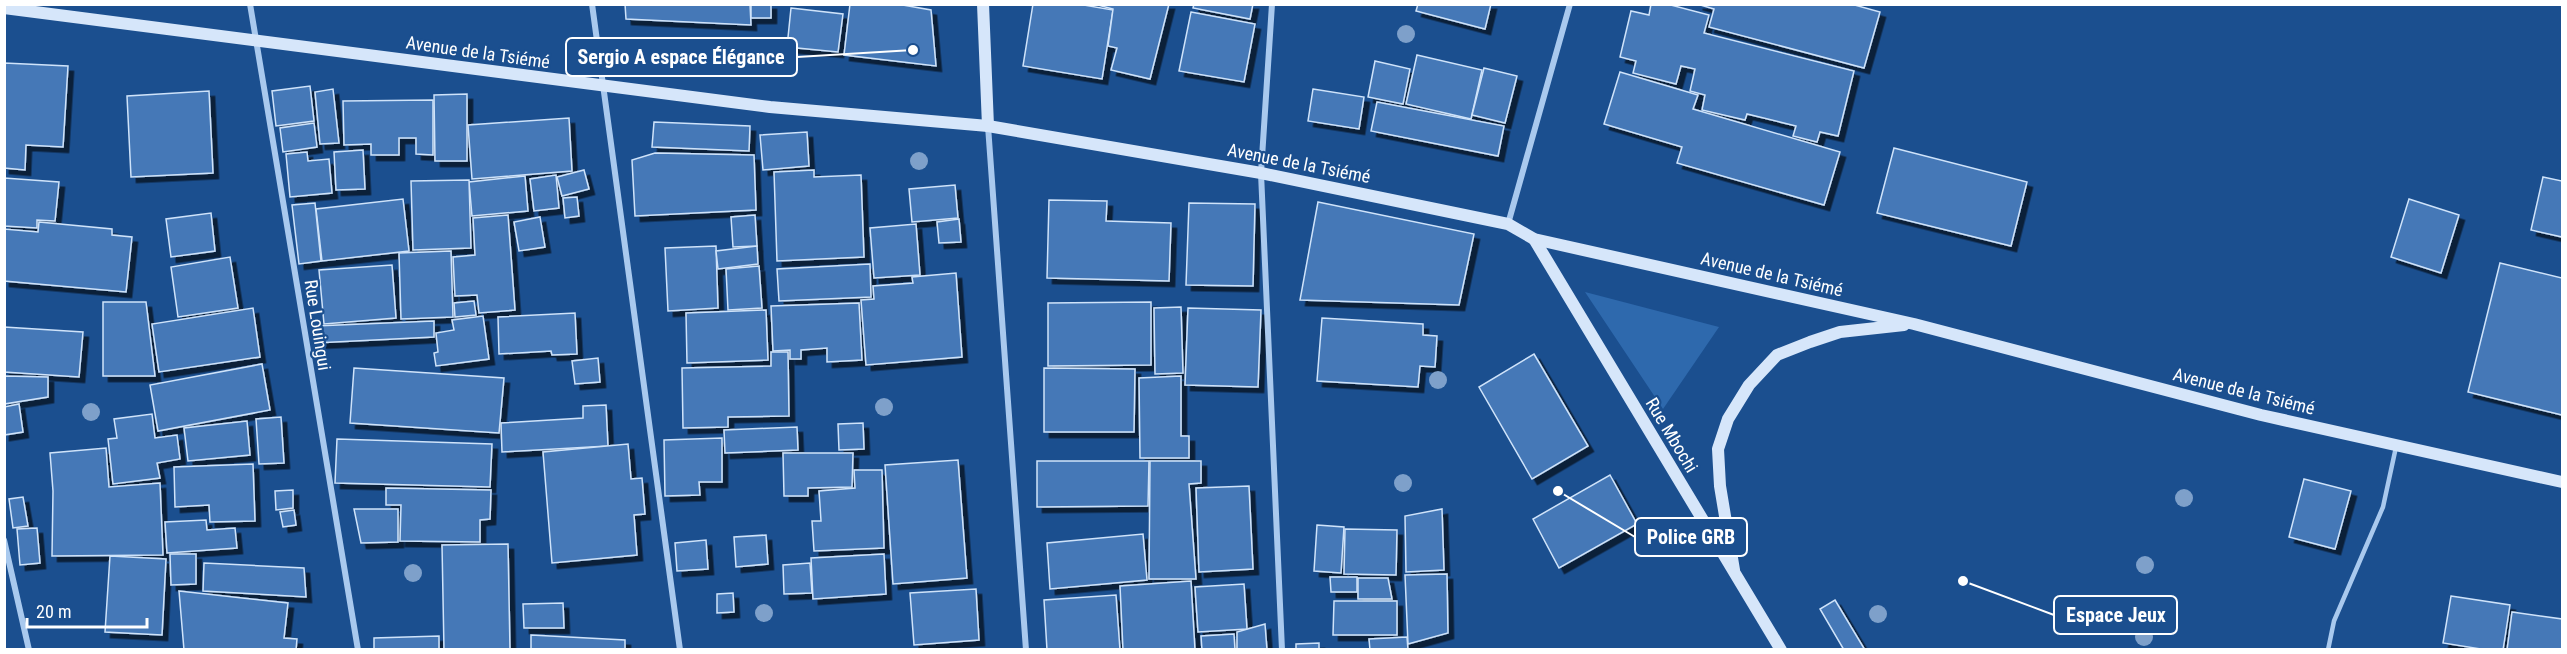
<svg xmlns="http://www.w3.org/2000/svg" width="2567" height="654" font-family="'Roboto Condensed',sans-serif">
<style>
.green{fill:#2e69ad}
.building{fill:#4478b7;stroke:#cfe3fa;stroke-width:1.5;filter:url(#shadow)}
.lines{fill:none;stroke-linecap:round;stroke-linejoin:round}
.lane{stroke:#a9c9ee;stroke-width:4.5}
.street{stroke:#a9c9ee;stroke-width:6}
.secondary{stroke:#d6e6fa;stroke-width:12}
.tree{fill:#7ea0ca}
.labels{text-anchor:middle;dominant-baseline:central;stroke-width:4.5;stroke-linejoin:round;paint-order:stroke}
.street-label{font-size:18px;fill:#fff;stroke:#1b4f8f}
.leader{fill:none;stroke:#fff;stroke-width:2}
.callout-dot{fill:#fff;stroke:#1b4f8f;stroke-width:2}
.callout{fill:#1b4f8f;stroke:#fff;stroke-width:2}
.callout-label{font-size:20px;text-anchor:middle;font-weight:bold;fill:#fff}
</style>
<defs>
<filter id="shadow"><feDropShadow dx="5.5" dy="5.5" stdDeviation="0" flood-color="#0009"/></filter>
</defs>
<rect width="100%" height="100%" fill="#1b4f8f"/>
<path class="green" d="M 1585,292 L 1719,327 L 1663,409 Z"/>
<g class="building">
<path d="M 625,4 L 750,4 L 751,25 L 626,19 Z"/>
<rect x="751" y="4" width="20" height="14"/>
<path d="M 850,4 L 897,4 L 931,10 L 936,66 L 844,55 Z"/>
<path d="M 1033,4 L 1078,4 L 1113,10 L 1102,79 L 1023,66 Z"/>
<path d="M 1094,4 L 1169,4 L 1150,79 L 1111,70 L 1117,48 L 1108,46 L 1113,9 Z"/>
<path d="M 1194,4 L 1253,4 L 1250,19 L 1193,8 Z"/>
<path d="M 1418,4 L 1491,4 L 1485,29 L 1416,11 Z"/>
<path d="M 1651,4 L 1667,4 L 1709,15 L 1704,33 L 1854,71 L 1838,136 L 1820,132 L 1817,142 L 1793,136 L 1796,126 L 1747,114 L 1745,120 L 1702,110 L 1705,95 L 1690,91 L 1695,69 L 1681,66 L 1676,84 L 1633,73 L 1636,61 L 1620,57 L 1631,11 L 1649,15 Z"/>
<path d="M 1697,4 L 1851,4 L 1880,12 L 1864,68 L 1709,27 L 1714,9 Z"/>
<path d="M 791,8 L 843,14 L 838,52 L 787,47 Z"/>
<path d="M 1191,12 L 1255,24 L 1244,82 L 1179,71 Z"/>
<path d="M 1417,55 L 1482,70 L 1471,119 L 1406,104 Z"/>
<path d="M 1375,61 L 1410,69 L 1403,104 L 1368,97 Z"/>
<path d="M 4,63 L 68,66 L 63,147 L 26,145 L 25,170 L 4,168 Z"/>
<path d="M 1484,68 L 1517,76 L 1505,123 L 1472,115 Z"/>
<path d="M 1620,72 L 1698,95 L 1693,109 L 1840,152 L 1824,205 L 1677,163 L 1682,147 L 1604,124 Z"/>
<path d="M 310,86 L 314,121 L 276,126 L 272,91 Z"/>
<path d="M 333,89 L 339,143 L 320,144 L 315,92 Z"/>
<path d="M 1313,89 L 1364,97 L 1359,129 L 1308,121 Z"/>
<path d="M 209,91 L 213,173 L 131,177 L 127,96 Z"/>
<path d="M 467,94 L 467,161 L 435,161 L 434,95 Z"/>
<path d="M 433,100 L 433,155 L 416,154 L 416,138 L 399,138 L 399,155 L 371,155 L 371,144 L 344,145 L 343,101 Z"/>
<path d="M 1377,102 L 1504,126 L 1498,156 L 1371,131 Z"/>
<path d="M 569,118 L 572,171 L 472,179 L 468,125 Z"/>
<path d="M 654,122 L 750,126 L 749,151 L 652,147 Z"/>
<path d="M 314,123 L 317,147 L 283,152 L 280,128 Z"/>
<path d="M 807,132 L 809,166 L 763,170 L 760,135 Z"/>
<path d="M 1894,148 L 2027,182 L 2011,246 L 1877,213 Z"/>
<path d="M 363,150 L 365,189 L 336,190 L 334,152 Z"/>
<path d="M 307,152 L 308,161 L 329,159 L 332,193 L 290,197 L 286,154 Z"/>
<path d="M 655,153 L 754,155 L 756,210 L 635,216 L 632,160 Z"/>
<path d="M 584,170 L 589,189 L 562,196 L 557,177 Z"/>
<path d="M 814,170 L 814,177 L 861,175 L 864,257 L 777,261 L 774,172 Z"/>
<path d="M 556,175 L 559,208 L 534,211 L 530,179 Z"/>
<path d="M 525,176 L 528,211 L 472,216 L 469,182 Z"/>
<path d="M 2543,177 L 2562,181 L 2562,237 L 2531,230 Z"/>
<path d="M 4,178 L 59,182 L 55,221 L 37,220 L 37,228 L 4,226 Z"/>
<path d="M 469,180 L 471,248 L 413,250 L 411,181 Z"/>
<path d="M 955,185 L 958,218 L 912,222 L 909,189 Z"/>
<path d="M 577,197 L 579,216 L 565,218 L 563,198 Z"/>
<path d="M 403,199 L 409,251 L 322,261 L 316,209 Z"/>
<path d="M 2409,199 L 2459,215 L 2441,273 L 2391,257 Z"/>
<path d="M 1049,200 L 1107,201 L 1106,221 L 1171,223 L 1169,281 L 1047,278 Z"/>
<path d="M 1318,202 L 1474,234 L 1459,305 L 1300,300 Z"/>
<path d="M 315,203 L 321,261 L 299,264 L 292,205 Z"/>
<path d="M 1189,203 L 1255,204 L 1253,286 L 1186,285 Z"/>
<path d="M 211,213 L 215,251 L 171,257 L 166,219 Z"/>
<path d="M 508,215 L 515,310 L 479,313 L 477,295 L 455,296 L 453,257 L 475,255 L 473,218 Z"/>
<path d="M 755,215 L 757,246 L 733,247 L 731,217 Z"/>
<path d="M 540,217 L 545,247 L 519,251 L 514,222 Z"/>
<path d="M 959,219 L 961,242 L 939,243 L 937,222 Z"/>
<path d="M 39,222 L 112,229 L 112,235 L 132,237 L 126,292 L 4,281 L 4,229 L 38,232 Z"/>
<path d="M 916,224 L 920,275 L 874,278 L 870,228 Z"/>
<path d="M 716,246 L 718,308 L 668,311 L 665,248 Z"/>
<path d="M 757,246 L 758,264 L 718,269 L 716,251 Z"/>
<path d="M 451,251 L 453,317 L 401,319 L 399,253 Z"/>
<path d="M 230,257 L 238,308 L 178,317 L 171,267 Z"/>
<path d="M 2500,263 L 2562,278 L 2562,415 L 2468,392 Z"/>
<path d="M 870,264 L 871,297 L 779,301 L 777,269 Z"/>
<path d="M 392,265 L 396,318 L 324,324 L 319,270 Z"/>
<path d="M 759,266 L 762,308 L 728,310 L 726,269 Z"/>
<path d="M 956,273 L 962,357 L 866,365 L 861,300 L 874,299 L 873,286 L 913,283 L 912,277 Z"/>
<path d="M 474,301 L 476,315 L 455,317 L 454,303 Z"/>
<path d="M 103,302 L 146,302 L 155,376 L 103,376 Z"/>
<path d="M 1151,302 L 1151,365 L 1048,366 L 1048,303 Z"/>
<path d="M 859,303 L 862,360 L 827,362 L 827,348 L 801,350 L 801,359 L 790,359 L 790,350 L 773,351 L 771,306 Z"/>
<path d="M 1181,307 L 1183,373 L 1155,374 L 1154,308 Z"/>
<path d="M 253,308 L 260,357 L 159,372 L 152,324 Z"/>
<path d="M 1188,308 L 1261,310 L 1258,387 L 1185,385 Z"/>
<path d="M 766,310 L 768,360 L 687,363 L 686,313 Z"/>
<path d="M 575,313 L 577,354 L 552,355 L 551,351 L 499,354 L 498,317 Z"/>
<path d="M 483,316 L 489,359 L 436,366 L 434,353 L 438,352 L 436,333 L 454,330 L 452,320 Z"/>
<path d="M 1322,318 L 1423,324 L 1423,335 L 1437,336 L 1435,367 L 1420,366 L 1418,387 L 1317,381 Z"/>
<path d="M 434,321 L 434,337 L 315,343 L 315,326 Z"/>
<path d="M 4,327 L 83,332 L 79,377 L 4,372 Z"/>
<path d="M 771,352 L 788,352 L 789,416 L 728,417 L 728,427 L 683,428 L 682,368 L 771,366 Z"/>
<path d="M 1534,354 L 1588,446 L 1532,479 L 1479,387 Z"/>
<path d="M 598,358 L 600,382 L 575,384 L 572,361 Z"/>
<path d="M 262,364 L 270,410 L 158,431 L 150,385 Z"/>
<path d="M 354,368 L 504,378 L 499,433 L 350,423 Z"/>
<path d="M 1044,368 L 1135,369 L 1134,432 L 1044,432 Z"/>
<path d="M 4,376 L 48,377 L 48,397 L 4,404 Z"/>
<path d="M 1181,376 L 1181,436 L 1189,436 L 1189,458 L 1140,458 L 1139,378 Z"/>
<path d="M 19,404 L 23,432 L 4,435 L 4,407 Z"/>
<path d="M 606,405 L 608,446 L 502,452 L 501,423 L 583,418 L 583,406 Z"/>
<path d="M 152,414 L 155,438 L 177,435 L 180,459 L 157,463 L 160,478 L 113,484 L 108,439 L 117,438 L 114,419 Z"/>
<path d="M 281,417 L 284,463 L 259,464 L 256,419 Z"/>
<path d="M 247,421 L 250,455 L 188,461 L 184,428 Z"/>
<path d="M 863,423 L 864,449 L 839,450 L 838,424 Z"/>
<path d="M 797,427 L 798,450 L 725,453 L 724,430 Z"/>
<path d="M 722,438 L 722,482 L 699,482 L 700,495 L 665,496 L 664,440 Z"/>
<path d="M 337,439 L 492,444 L 490,487 L 335,483 Z"/>
<path d="M 628,444 L 631,479 L 642,478 L 645,514 L 634,515 L 637,555 L 552,563 L 543,452 Z"/>
<path d="M 106,448 L 109,487 L 160,483 L 163,555 L 52,556 L 53,491 L 50,453 Z"/>
<path d="M 783,453 L 853,453 L 852,487 L 808,488 L 808,496 L 784,496 Z"/>
<path d="M 958,460 L 967,578 L 893,584 L 885,465 Z"/>
<path d="M 1037,461 L 1149,461 L 1148,506 L 1037,507 Z"/>
<path d="M 1150,461 L 1201,461 L 1201,483 L 1189,484 L 1196,579 L 1149,579 Z"/>
<path d="M 253,464 L 255,521 L 210,522 L 209,505 L 175,507 L 174,467 Z"/>
<path d="M 854,470 L 882,470 L 884,548 L 814,551 L 812,521 L 821,521 L 819,491 L 855,488 Z"/>
<path d="M 1610,475 L 1637,524 L 1559,568 L 1533,519 Z"/>
<path d="M 2304,479 L 2351,491 L 2335,549 L 2289,537 Z"/>
<path d="M 1249,486 L 1253,569 L 1199,572 L 1196,488 Z"/>
<path d="M 386,488 L 491,490 L 490,519 L 480,520 L 480,542 L 400,541 L 401,505 L 386,505 Z"/>
<path d="M 293,490 L 293,508 L 276,510 L 275,491 Z"/>
<path d="M 23,497 L 28,526 L 13,528 L 9,499 Z"/>
<path d="M 354,509 L 398,509 L 398,542 L 361,543 Z"/>
<path d="M 1442,509 L 1444,570 L 1406,572 L 1405,516 Z"/>
<path d="M 294,510 L 296,525 L 283,527 L 280,512 Z"/>
<path d="M 206,520 L 207,530 L 235,528 L 237,548 L 167,553 L 165,522 Z"/>
<path d="M 1317,525 L 1344,527 L 1341,573 L 1314,571 Z"/>
<path d="M 37,528 L 40,563 L 20,565 L 17,529 Z"/>
<path d="M 1345,529 L 1397,530 L 1396,575 L 1344,574 Z"/>
<path d="M 1143,534 L 1147,580 L 1050,589 L 1047,543 Z"/>
<path d="M 766,535 L 768,564 L 736,567 L 734,537 Z"/>
<path d="M 706,540 L 708,569 L 677,571 L 675,543 Z"/>
<path d="M 508,544 L 510,650 L 444,650 L 442,545 Z"/>
<path d="M 170,554 L 196,554 L 196,584 L 171,585 Z"/>
<path d="M 884,554 L 886,594 L 813,599 L 811,558 Z"/>
<path d="M 110,556 L 166,559 L 162,635 L 105,632 Z"/>
<path d="M 204,563 L 304,568 L 306,597 L 203,591 Z"/>
<path d="M 810,563 L 812,593 L 784,594 L 783,565 Z"/>
<path d="M 1447,574 L 1448,633 L 1408,644 L 1405,575 Z"/>
<path d="M 1330,577 L 1357,577 L 1357,592 L 1331,592 Z"/>
<path d="M 1358,578 L 1388,578 L 1392,599 L 1358,599 Z"/>
<path d="M 1191,581 L 1195,650 L 1123,650 L 1120,586 Z"/>
<path d="M 1244,584 L 1247,629 L 1198,632 L 1195,587 Z"/>
<path d="M 976,589 L 979,640 L 914,645 L 910,593 Z"/>
<path d="M 179,591 L 288,603 L 284,638 L 297,639 L 296,650 L 184,650 Z"/>
<path d="M 733,593 L 734,612 L 717,613 L 717,594 Z"/>
<path d="M 1116,595 L 1120,650 L 1047,650 L 1044,600 Z"/>
<path d="M 2451,596 L 2510,605 L 2503,650 L 2487,650 L 2443,643 Z"/>
<path d="M 1835,600 L 1865,650 L 1844,650 L 1820,609 Z"/>
<path d="M 1334,601 L 1397,601 L 1397,635 L 1333,635 Z"/>
<path d="M 563,603 L 564,628 L 524,628 L 523,604 Z"/>
<path d="M 2512,612 L 2562,619 L 2562,650 L 2507,650 Z"/>
<path d="M 1265,624 L 1267,650 L 1237,650 L 1237,632 Z"/>
<path d="M 1234,634 L 1235,650 L 1202,650 L 1201,636 Z"/>
<path d="M 531,635 L 625,640 L 625,650 L 531,650 Z"/>
<path d="M 439,636 L 439,650 L 374,650 L 374,638 Z"/>
<path d="M 1407,637 L 1408,650 L 1370,650 L 1369,639 Z"/>
<path d="M 1319,643 L 1319,650 L 1296,650 L 1296,644 Z"/>
</g>
<g class="lines">
<path class="lane" d="M 2328,650 L 2334,621 L 2383,507 L 2396,447"/>
<g class="street">
<path d="M 250,4 L 358,650"/>
<path d="M 592,4 L 680,650"/>
<path d="M 1272,4 L 1261,173 L 1282,650"/>
<path d="M 988,126 L 1026,650"/>
<path d="M 1508,224 L 1570,4"/>
<path d="M 4,540 L 29,650"/>
</g>
<g class="secondary">
<path d="M 983,4 L 988,126"/>
<path d="M 4,8 L 770,107 L 988,126 L 1261,173 L 1508,224 L 1534,239 L 1914,324 L 2261,415 L 2562,482"/>
<path d="M 1534,239 L 1781,650"/>
<path d="M 1734,570 L 1720,486 L 1718,449 L 1728,419 L 1749,385 L 1777,355 L 1810,342 L 1840,332 L 1904,325"/>
</g>
</g>
<g class="tree">
<circle cx="1406" cy="34" r="9"/>
<circle cx="919" cy="161" r="9"/>
<circle cx="1438" cy="380" r="9"/>
<circle cx="884" cy="407" r="9"/>
<circle cx="91" cy="412" r="9"/>
<circle cx="1403" cy="483" r="9"/>
<circle cx="2184" cy="498" r="9"/>
<circle cx="2145" cy="565" r="9"/>
<circle cx="413" cy="573" r="9"/>
<circle cx="764" cy="613" r="9"/>
<circle cx="1878" cy="614" r="9"/>
<circle cx="2144" cy="637" r="9"/>
</g>
<g class="labels">
<g class="street-label">
<text transform="translate(478 52) rotate(8)">Avenue de la Tsiémé</text>
<text transform="translate(1299 163) rotate(11)">Avenue de la Tsiémé</text>
<text transform="translate(1772 274) rotate(13)">Avenue de la Tsiémé</text>
<text transform="translate(318 325) rotate(81)">Rue Louingui</text>
<text transform="translate(2244 391) rotate(14)">Avenue de la Tsiémé</text>
<text transform="translate(1672 435) rotate(59)">Rue Mbochi</text>
</g>
</g>
<path class="leader" d="M913 50L797 57M1558 491L1635 537M1963 581L2054 615"/>
<g class="callout-dot">
<circle cx="913" cy="50" r="6"/>
<circle cx="1558" cy="491" r="6"/>
<circle cx="1963" cy="581" r="6"/>
</g>
<g class="callout">
<rect x="566" y="38" width="231" height="38" rx="6"/>
<rect x="1635" y="518" width="112" height="38" rx="6"/>
<rect x="2054" y="596" width="123" height="38" rx="6"/>
</g>
<g class="callout-label">
<text x="681" y="64">Sergio A espace Élégance</text>
<text x="1691" y="544">Police GRB</text>
<text x="2116" y="622">Espace Jeux</text>
</g>
<rect width="2567" height="654" fill="none" stroke="#ffffff" stroke-width="12"/>
<path d="M27 618v9h120v-9" fill="none" stroke="#ffffff" stroke-width="3"/>
<text x="36" y="618" font-size="18" fill="#ffffff" stroke="#1b4f8f" stroke-width="4.5" paint-order="stroke">20 m</text>
</svg>
